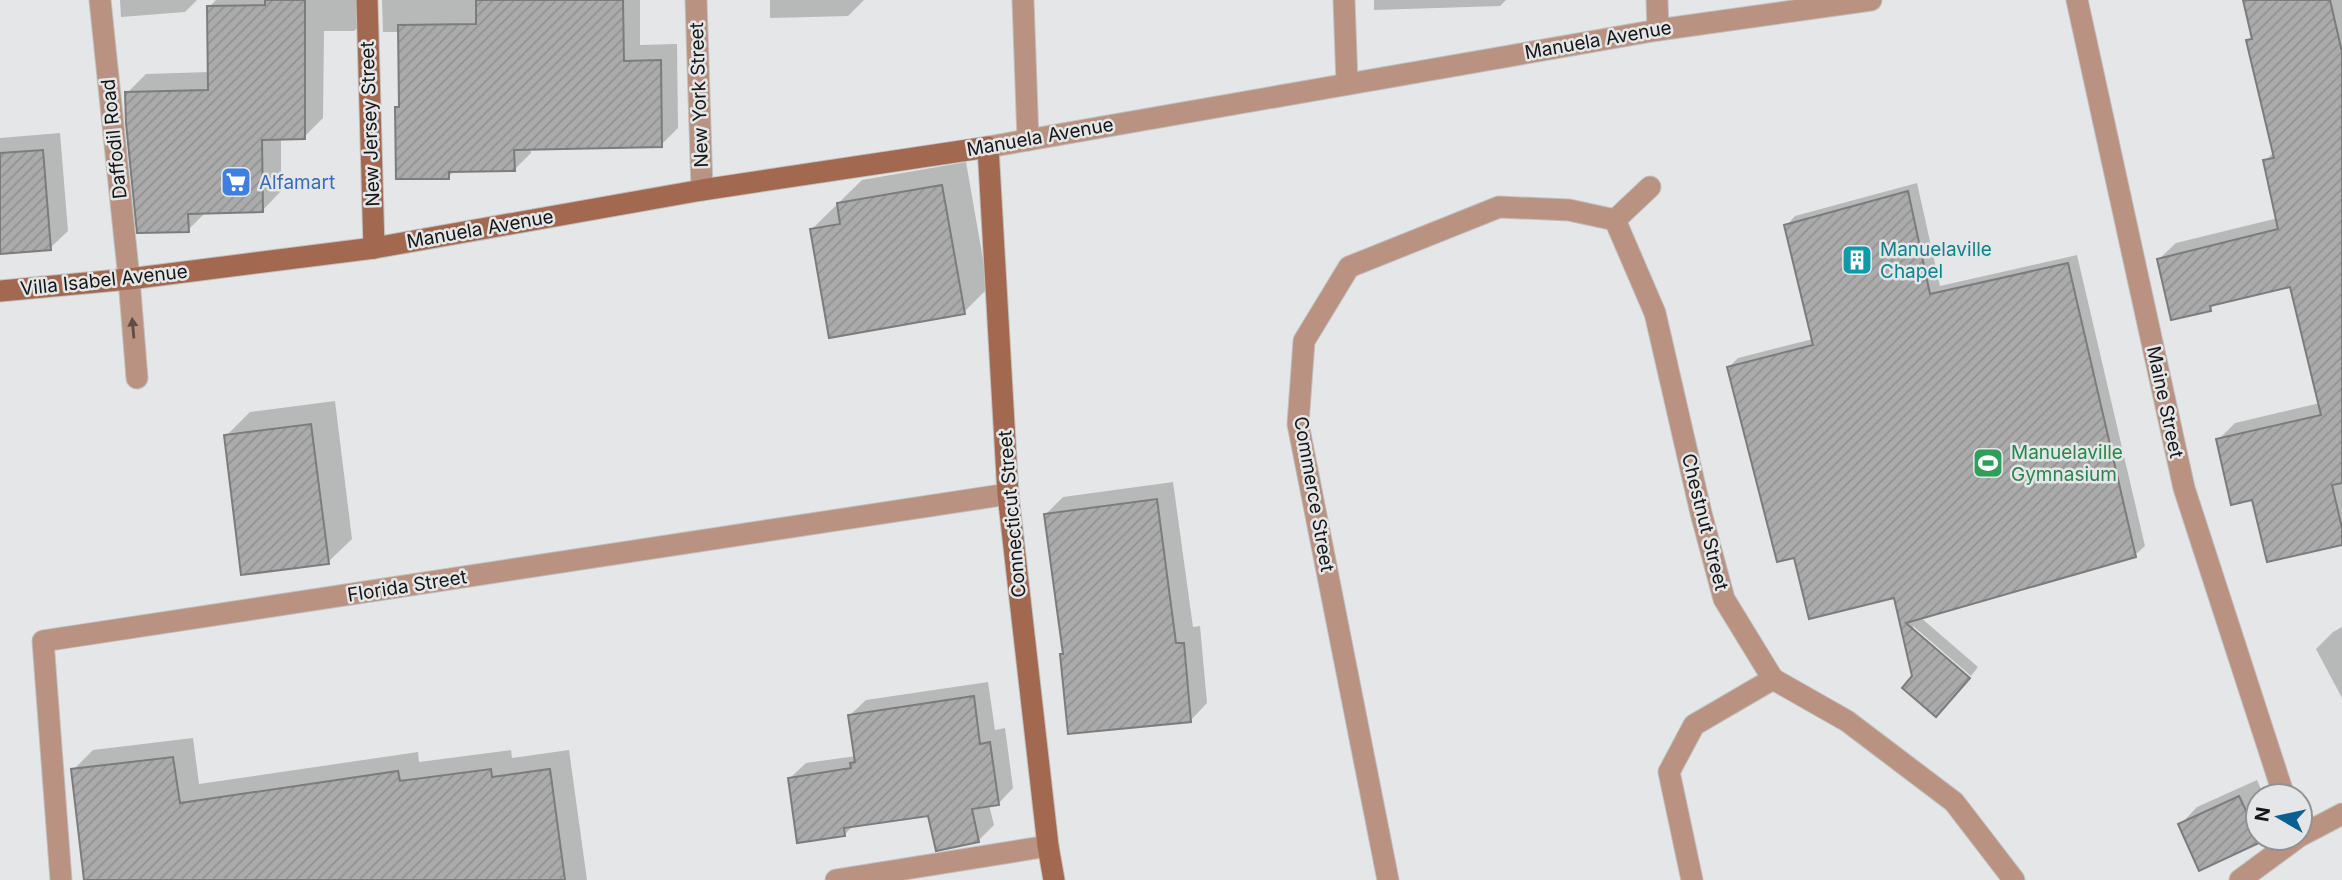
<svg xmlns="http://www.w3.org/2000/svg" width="2342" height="880" font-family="Inter,sans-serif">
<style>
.shadow{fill:#0003}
.building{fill:url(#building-hatch);stroke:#7d7c7d;stroke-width:2}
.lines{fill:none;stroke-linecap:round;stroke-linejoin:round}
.lane-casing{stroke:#c0c0c1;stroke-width:23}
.street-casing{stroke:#c0c0c1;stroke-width:23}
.secondary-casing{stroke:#c0c0c1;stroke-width:23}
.lane{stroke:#ba9281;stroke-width:21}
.street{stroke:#ba9281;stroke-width:21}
.secondary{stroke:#a26950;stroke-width:21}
.oneway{fill:#5f4d46}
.labels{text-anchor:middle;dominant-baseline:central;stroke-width:5;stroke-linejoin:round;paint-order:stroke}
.street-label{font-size:19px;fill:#151516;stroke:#e5e6e7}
.shop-label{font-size:19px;fill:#366cbe;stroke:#e5e6e7;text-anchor:start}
.culture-label{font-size:19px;fill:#0d838f;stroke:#e5e6e7;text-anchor:start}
.leisure-label{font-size:19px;fill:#27864d;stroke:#e5e6e7;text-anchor:start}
</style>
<defs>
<pattern id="building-hatch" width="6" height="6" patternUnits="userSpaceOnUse" patternTransform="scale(1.75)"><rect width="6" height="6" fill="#acabab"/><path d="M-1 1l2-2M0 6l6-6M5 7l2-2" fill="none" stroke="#939292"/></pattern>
</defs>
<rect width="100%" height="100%" fill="#e5e6e7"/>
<g class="shadow">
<path d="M 120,0 L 197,0 L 185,12 L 121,17 Z"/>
<path d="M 216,0 L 373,0 L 373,12 L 354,31 L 324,31 L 323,118 L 304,137 L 281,138 L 281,191 L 262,211 L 206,212 L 188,230 L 127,93 L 146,74 L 210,72 L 209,7 Z"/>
<path d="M 382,0 L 640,0 L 640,45 L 677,44 L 678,128 L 661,145 L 530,148 L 531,153 L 514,170 L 454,171 L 448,177 L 397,108 L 401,104 L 400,32 L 383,32 Z"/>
<path d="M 770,0 L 864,0 L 848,16 L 770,18 Z"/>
<path d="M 1374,0 L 1506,0 L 1500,6 L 1374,10 Z"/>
<path d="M 2245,0 L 2342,0 L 2342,543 L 2253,498 L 2218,440 L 2235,423 L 2320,403 L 2291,285 L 2217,303 L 2210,309 L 2159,259 L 2176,243 L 2278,218 L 2265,161 L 2274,152 L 2248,41 L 2253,35 Z"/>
<path d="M 60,133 L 68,231 L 50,248 L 0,252 L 0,138 Z"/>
<path d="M 966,162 L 988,288 L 964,312 L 812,229 L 862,180 Z"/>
<path d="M 1917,183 L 1940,286 L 2077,255 L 2145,546 L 2135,555 L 1920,617 L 1978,667 L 1971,676 L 1913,626 L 1914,677 L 1895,596 L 1795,555 L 1729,367 L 1738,358 L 1813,339 L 1786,226 L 1795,216 Z"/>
<path d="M 335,401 L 352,539 L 328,562 L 226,436 L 250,412 Z"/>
<path d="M 1173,482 L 1193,627 L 1200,626 L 1207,703 L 1190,721 L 1065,653 L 1046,514 L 1063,497 Z"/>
<path d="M 2342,627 L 2342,698 L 2316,649 L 2333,632 Z"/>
<path d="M 988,682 L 995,730 L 1005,728 L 1013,788 L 998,804 L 989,805 L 994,825 L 978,841 L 929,814 L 854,825 L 844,835 L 790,778 L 806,763 L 856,756 L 850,715 L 866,700 Z"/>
<path d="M 193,738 L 199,784 L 418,752 L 419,762 L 511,750 L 512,758 L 569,750 L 587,880 L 85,880 L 73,770 L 93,750 Z"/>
<path d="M 2257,780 L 2264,796 L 2258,796 L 2258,838 L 2262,838 L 2260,841 L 2180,825 L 2197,807 Z"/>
</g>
<g class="building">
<path d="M 265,0 L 305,0 L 305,139 L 262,140 L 263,212 L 188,214 L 189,232 L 137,233 L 126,123 L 125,92 L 208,90 L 207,6 L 265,5 Z"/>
<path d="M 476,0 L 623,0 L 624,61 L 661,60 L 662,147 L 514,150 L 515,171 L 449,172 L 449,179 L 396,179 L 395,107 L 399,107 L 398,25 L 476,24 Z"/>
<path d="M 2243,0 L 2330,0 L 2342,52 L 2342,483 L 2332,485 L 2342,528 L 2342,545 L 2267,562 L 2252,500 L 2231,505 L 2216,439 L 2321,415 L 2290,287 L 2210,306 L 2211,311 L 2171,320 L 2157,259 L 2278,229 L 2263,160 L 2274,158 L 2246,40 L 2252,39 Z"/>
<path d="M 43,150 L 51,250 L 0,254 L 0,153 Z"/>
<path d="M 942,185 L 965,314 L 829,338 L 810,229 L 840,224 L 837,203 Z"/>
<path d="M 1908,191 L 1930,294 L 2068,263 L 2136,557 L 1906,623 L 1970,678 L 1936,717 L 1902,688 L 1912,676 L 1894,598 L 1809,619 L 1794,558 L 1777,562 L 1727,367 L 1813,345 L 1784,225 Z"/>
<path d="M 311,424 L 329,564 L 241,575 L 224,435 Z"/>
<path d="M 1157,499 L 1176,643 L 1184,643 L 1191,722 L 1068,734 L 1060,654 L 1063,654 L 1044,514 Z"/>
<path d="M 974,696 L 980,744 L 990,742 L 999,805 L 972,809 L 979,842 L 936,851 L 928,816 L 844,828 L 845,836 L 797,843 L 788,778 L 851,768 L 850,763 L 855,762 L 848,715 Z"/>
<path d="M 173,757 L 180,803 L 398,771 L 400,781 L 491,769 L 492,777 L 550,769 L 565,880 L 84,880 L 71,769 Z"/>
<path d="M 2239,796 L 2261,842 L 2199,871 L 2178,824 Z"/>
</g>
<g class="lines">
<g class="lane-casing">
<path id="lane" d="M 129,279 L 137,378"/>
</g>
<g class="street-casing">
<g id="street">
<path d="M 100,0 L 129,279"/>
<path d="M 696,0 L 702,190"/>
<path d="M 1023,0 L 1028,140"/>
<path d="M 1344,0 L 1347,83"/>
<path d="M 1657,0 L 1658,30"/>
<path d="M 2077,0 L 2184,488 L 2284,796"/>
<path d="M 988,147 L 1658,30 L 1871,0"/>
<path d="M 1650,187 L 1615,220 L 1655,313 L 1701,513 L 1724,599 L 1773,679 L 1847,721 L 1954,802 L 2014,880"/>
<path d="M 2300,836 L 2342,814"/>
<path d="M 61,880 L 43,641 L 1008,494"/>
<path d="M 836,880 L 1048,846"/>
<path d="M 1388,880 L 1298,424 L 1304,341 L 1349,267 L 1499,207 L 1569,210 L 1615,220"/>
<path d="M 1692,880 L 1669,772 L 1694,725 L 1773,679"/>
<path d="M 2240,880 L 2297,838"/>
</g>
</g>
<g class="secondary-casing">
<g id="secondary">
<path d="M 367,0 L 374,248"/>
<path d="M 0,291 L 129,279 L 374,248 L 702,190 L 988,147 L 1008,494 L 1048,846 L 1054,880"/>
</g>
</g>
<use href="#lane" class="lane"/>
<use href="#street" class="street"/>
<use href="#secondary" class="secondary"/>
</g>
<defs><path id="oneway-solid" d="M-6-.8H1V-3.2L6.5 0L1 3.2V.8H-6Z" transform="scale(1.75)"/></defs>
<use class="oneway" href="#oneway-solid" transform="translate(133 328) rotate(-95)"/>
<defs>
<g id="supermarket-square" transform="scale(1.575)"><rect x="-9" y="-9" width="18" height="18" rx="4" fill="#3f7fe0" stroke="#e5e6e7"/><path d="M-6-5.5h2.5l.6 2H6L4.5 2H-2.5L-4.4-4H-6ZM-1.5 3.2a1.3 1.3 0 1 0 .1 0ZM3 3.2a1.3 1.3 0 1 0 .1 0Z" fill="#fff"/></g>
<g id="building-square" transform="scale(1.575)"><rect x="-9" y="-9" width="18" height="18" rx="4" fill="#0f9aa8" stroke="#e5e6e7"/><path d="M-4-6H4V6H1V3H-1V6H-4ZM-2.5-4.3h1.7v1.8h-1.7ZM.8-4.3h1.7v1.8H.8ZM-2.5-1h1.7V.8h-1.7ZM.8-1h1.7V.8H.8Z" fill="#fff"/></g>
<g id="stadium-square" transform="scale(1.575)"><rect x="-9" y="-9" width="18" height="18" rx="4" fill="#2e9e5b" stroke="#e5e6e7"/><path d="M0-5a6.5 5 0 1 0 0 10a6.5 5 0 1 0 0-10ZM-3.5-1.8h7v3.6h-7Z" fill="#fff"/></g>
</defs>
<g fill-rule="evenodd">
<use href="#supermarket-square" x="236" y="182"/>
<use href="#building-square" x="1857" y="260"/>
<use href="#stadium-square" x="1988" y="463"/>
</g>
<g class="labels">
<g class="street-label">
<text transform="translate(1598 40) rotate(-10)">Manuela Avenue</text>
<text transform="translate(699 95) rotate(-92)">New York Street</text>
<text transform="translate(370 124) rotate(-92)">New Jersey Street</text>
<text transform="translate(1040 137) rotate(-10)">Manuela Avenue</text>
<text transform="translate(114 139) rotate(-96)">Daffodil Road</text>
<text transform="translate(480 229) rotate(-10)">Manuela Avenue</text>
<text transform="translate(104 280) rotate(-6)">Villa Isabel Avenue</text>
<text transform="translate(2165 402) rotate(78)">Maine Street</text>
<text transform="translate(1314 494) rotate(80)">Commerce Street</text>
<text transform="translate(1012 514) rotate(-95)">Connecticut Street</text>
<text transform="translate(1705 522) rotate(76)">Chestnut Street</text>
<text transform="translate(407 586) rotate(-9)">Florida Street</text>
</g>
<g class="shop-label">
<text x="259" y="182">Alfamart</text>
</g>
<g class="culture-label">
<text x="1880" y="249">Manuelaville<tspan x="1880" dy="22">Chapel</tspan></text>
</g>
<g class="leisure-label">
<text x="2011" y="452">Manuelaville<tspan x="2011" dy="22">Gymnasium</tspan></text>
</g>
</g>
<g transform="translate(2279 817) rotate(279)"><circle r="33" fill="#e5e6e7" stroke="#929293" stroke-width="2"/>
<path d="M0-5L12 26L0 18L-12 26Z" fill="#0b5f91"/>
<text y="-10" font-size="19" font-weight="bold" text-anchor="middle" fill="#151516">N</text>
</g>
</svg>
